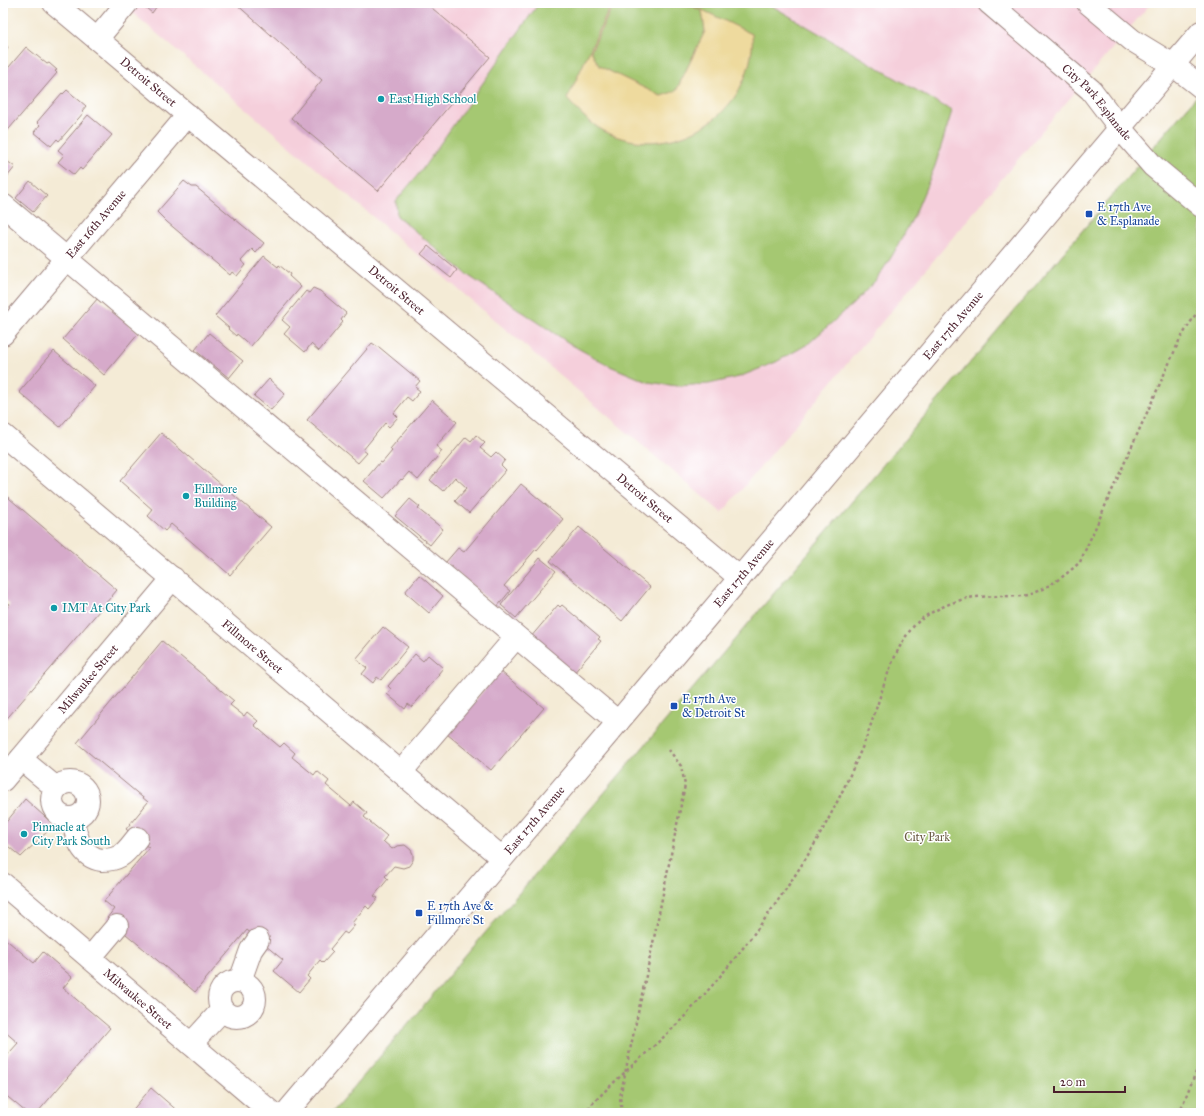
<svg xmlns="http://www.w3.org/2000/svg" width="1204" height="1116" font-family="'IM FELL Great Primer',serif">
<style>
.built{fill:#f5cfdb}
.green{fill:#a5c872;stroke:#78744e}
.sand{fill:#eeda9e;stroke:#9c7c64}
.building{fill:#d6aaca}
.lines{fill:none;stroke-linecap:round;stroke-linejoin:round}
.minor-casing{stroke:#9f8580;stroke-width:24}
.major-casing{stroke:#9f8580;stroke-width:24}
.path{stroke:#9f8580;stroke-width:2.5;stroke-dasharray:3 3;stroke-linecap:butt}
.minor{stroke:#fff;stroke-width:22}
.major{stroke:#fff;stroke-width:22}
.culture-dot{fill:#0f9aa8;stroke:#fff;stroke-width:1.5}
.transit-dot{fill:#1a4fb4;stroke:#fff;stroke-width:1.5}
.labels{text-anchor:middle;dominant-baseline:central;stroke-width:3;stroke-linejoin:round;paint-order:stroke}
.street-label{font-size:12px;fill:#4a1f2b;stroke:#fff}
.culture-label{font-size:12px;fill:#0d838f;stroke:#fff;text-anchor:start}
.transit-label{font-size:12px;fill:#164399;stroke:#fff;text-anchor:start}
.park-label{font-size:12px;fill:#6a5a44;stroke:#fff}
</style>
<rect width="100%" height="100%" fill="#fff"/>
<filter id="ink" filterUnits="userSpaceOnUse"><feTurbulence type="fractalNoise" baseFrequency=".025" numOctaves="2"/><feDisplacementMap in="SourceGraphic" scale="8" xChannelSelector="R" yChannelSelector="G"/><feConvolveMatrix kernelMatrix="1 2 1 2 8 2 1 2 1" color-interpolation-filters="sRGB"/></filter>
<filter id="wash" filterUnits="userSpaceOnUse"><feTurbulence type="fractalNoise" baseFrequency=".012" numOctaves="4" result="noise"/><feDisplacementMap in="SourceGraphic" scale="16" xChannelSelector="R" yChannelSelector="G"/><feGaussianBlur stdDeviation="0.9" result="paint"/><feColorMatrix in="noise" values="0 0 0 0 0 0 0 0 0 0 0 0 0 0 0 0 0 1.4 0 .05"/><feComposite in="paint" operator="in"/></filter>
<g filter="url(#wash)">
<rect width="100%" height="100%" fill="#f4ebd6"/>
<path class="built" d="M 121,3 L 1151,3 L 1041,132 L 722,513 Z"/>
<g class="green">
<path d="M 539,3 L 767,3 L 952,111 L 935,166 L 914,216 L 892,256 L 876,280 L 854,303 L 808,344 L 776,362 L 739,377 L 709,384 L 677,386 L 648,382 L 610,366 L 572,345 L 469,276 L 397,216 L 396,201 L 421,171 Z"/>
<path d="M 1201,91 L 1201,1113 L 332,1113 Z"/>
</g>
<path class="sand" d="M 612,3 L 614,3 L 591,51 L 599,66 L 661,96 L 676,91 L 705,31 L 702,11 L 685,3 L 688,3 L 752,34 C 754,53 748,73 739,90 C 713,136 651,156 604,131 C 589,123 578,111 567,99 Z"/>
<g id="blocks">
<g class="building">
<path d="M 140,3 L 159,3 L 152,13 Z"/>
<path d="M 235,3 L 426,3 L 490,57 L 378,191 L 291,118 L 322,80 Z"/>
<path d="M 3,43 L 8,47 L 6,50 L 7,51 L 3,56 Z"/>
<path d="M 26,47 L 47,64 L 49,63 L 57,70 L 55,71 L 57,73 L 3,136 L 3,74 Z"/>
<path d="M 67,90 L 86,106 L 82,111 L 84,112 L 59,141 L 57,139 L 51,146 L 34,132 L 40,125 L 37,122 L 62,93 L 63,94 Z"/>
<path d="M 88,115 L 112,135 L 82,170 L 80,168 L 74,175 L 58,162 L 64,155 L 58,150 Z"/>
<path d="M 3,158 L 15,167 L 3,182 Z"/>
<path d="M 30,181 L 47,196 L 33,212 L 16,198 Z"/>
<path d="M 184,181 L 192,187 L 196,187 L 264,243 L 256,253 L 252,249 L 241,261 L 246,265 L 237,276 L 232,272 L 230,275 L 167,222 L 157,212 Z"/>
<path d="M 428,246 L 457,270 L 451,278 L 421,254 Z"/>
<path d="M 264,256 L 278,267 L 279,265 L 290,274 L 289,276 L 301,287 L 251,346 L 237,334 L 236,336 L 228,329 L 229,328 L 215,316 Z"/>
<path d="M 313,288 L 320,291 L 346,313 L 341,320 L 343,322 L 319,351 L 311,344 L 305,352 L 284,334 L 290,327 L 282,320 L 306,291 L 309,293 Z"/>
<path d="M 98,298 L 139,333 L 104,375 L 63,339 Z"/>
<path d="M 209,333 L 243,361 L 229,378 L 195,350 Z"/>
<path d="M 372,343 L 378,347 L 379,347 L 420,381 L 415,387 L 420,391 L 412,401 L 407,397 L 394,413 L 398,417 L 389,427 L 385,423 L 363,450 L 367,453 L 358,463 L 307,420 Z"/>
<path d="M 54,351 L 95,386 L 60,427 L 19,392 Z"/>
<path d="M 269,379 L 285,394 L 271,410 L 254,396 Z"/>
<path d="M 432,400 L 457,422 L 436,446 L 442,451 L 418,480 L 409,472 L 402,480 L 401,479 L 384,498 L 364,481 L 380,462 L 382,463 L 392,451 L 390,449 Z"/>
<path d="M 161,433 L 271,527 L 230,575 L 171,524 L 165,531 L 148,516 L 153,510 L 120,481 Z"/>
<path d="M 476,435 L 485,443 L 480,448 L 491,457 L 496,452 L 505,460 L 501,465 L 506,470 L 469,513 L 455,501 L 467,488 L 455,477 L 443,491 L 430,480 L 466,437 L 471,441 Z"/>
<path d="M 521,484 L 563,519 L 537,550 L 536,549 L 504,586 L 510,591 L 497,607 L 445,563 L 458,548 L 464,552 Z"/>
<path d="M 3,493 L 117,590 L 3,723 L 3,612 L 10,604 L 3,598 Z"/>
<path d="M 410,499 L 420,507 L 418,509 L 443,529 L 430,545 L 395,516 Z"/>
<path d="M 579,527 L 650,587 L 622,621 L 550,561 Z"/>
<path d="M 540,558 L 556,571 L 516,618 L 501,605 Z"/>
<path d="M 419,575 L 443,596 L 429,613 L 405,592 Z"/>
<path d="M 558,605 L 560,607 L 562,605 L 600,637 L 598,639 L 601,641 L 573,674 L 530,638 Z"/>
<path d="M 383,627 L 408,647 L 381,680 L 377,677 L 373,683 L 362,674 L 367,668 L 356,659 Z"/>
<path d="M 162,641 L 234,701 L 230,705 L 244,716 L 247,712 L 258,721 L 254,725 L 280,747 L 284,743 L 295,753 L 292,757 L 314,775 L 317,771 L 329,781 L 326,785 L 351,806 L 354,802 L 367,813 L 364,817 L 387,836 L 383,841 L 392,849 L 397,846 L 405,845 L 411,850 L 413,854 L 413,860 L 409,866 L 403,868 L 394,866 L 385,876 L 388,879 L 374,896 L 378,898 L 369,909 L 366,906 L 352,923 L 355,925 L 347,934 L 344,932 L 330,949 L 333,952 L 323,963 L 320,960 L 307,976 L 310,979 L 299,992 L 274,971 L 283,960 L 247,930 L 195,992 L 107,918 L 114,909 L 104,901 L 149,848 L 126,829 L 148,802 L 77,743 Z"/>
<path d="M 415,654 L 423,661 L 428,655 L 443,668 L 438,674 L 439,675 L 412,707 L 408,704 L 405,709 L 387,694 L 391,689 L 388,686 Z"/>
<path d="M 500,671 L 544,708 L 491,770 L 447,734 Z"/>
<path d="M 25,799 L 54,825 L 21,857 L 3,842 L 3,826 Z"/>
<path d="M 3,937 L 34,963 L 43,952 L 72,977 L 63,988 L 110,1028 L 37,1113 L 27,1113 L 3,1093 L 3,1060 L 18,1043 L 3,1030 Z"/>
<path d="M 151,1088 L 180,1113 L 130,1113 Z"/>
</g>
</g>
</g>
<g filter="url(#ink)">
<use href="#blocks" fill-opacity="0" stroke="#9f8580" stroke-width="1"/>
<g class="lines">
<g class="minor-casing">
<g id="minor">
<path id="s1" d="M 54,3 L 740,578"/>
<path id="s2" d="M 989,3 L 1091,90 L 1119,127 L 1153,166 L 1201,206"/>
<path d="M 1088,3 L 1132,40 L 1173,65 L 1201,87"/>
<path d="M 97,39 L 127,3"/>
<path d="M 3,205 L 618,722"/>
<path id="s3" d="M 3,334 L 188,115"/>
<path id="s4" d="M 3,435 L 502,858"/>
<path d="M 21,759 L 56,788"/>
<path d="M 401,772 L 516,637"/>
<path id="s5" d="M 3,780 L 173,578"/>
<circle cx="70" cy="800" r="18"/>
<path d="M 72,818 C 76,835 80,857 102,860 C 108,860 115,859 120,856 C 127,852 132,844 137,838"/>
<path id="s6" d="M 3,884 L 272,1113"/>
<path d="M 90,958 L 117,926"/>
<circle cx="237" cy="999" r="18"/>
<path d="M 240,981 L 251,950 L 258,940"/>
<path d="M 191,1044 L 222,1010"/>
</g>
</g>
<g class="major-casing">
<g id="major">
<path id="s7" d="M 286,1113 L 618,722 L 1201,32"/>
</g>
</g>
<g class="path">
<path d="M 584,1113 C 614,1079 651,1051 683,1018 C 731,967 774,910 811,850 C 832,815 849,778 865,741 C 879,706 891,645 919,621 C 931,611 953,601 969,598 C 978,596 990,597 1000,596 C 1008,596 1019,597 1027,595 C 1047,589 1065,576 1080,562 L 1180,339 L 1201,306"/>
<path d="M 622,1113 L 620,1097 L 653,943 L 685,785 L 681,766 L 669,750"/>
<path d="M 1179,1113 L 1201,1060"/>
</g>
<use href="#minor" class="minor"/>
<use href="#major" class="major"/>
</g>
</g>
<g class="culture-dot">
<circle cx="381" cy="99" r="4"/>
<circle cx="186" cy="496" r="4"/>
<circle cx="54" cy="608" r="4"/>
<circle cx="24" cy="834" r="4"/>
</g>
<g class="transit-dot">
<rect x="1085" y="210" width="8" height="8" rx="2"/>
<rect x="670" y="702" width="8" height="8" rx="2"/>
<rect x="415" y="909" width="8" height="8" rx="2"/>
</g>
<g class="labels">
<g class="street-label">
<text stroke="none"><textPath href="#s1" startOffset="123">Detroit Street</textPath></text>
<text stroke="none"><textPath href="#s2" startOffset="147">City Park Esplanade</textPath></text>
<text stroke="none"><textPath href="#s3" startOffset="144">East 16th Avenue</textPath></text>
<text stroke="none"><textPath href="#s1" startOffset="447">Detroit Street</textPath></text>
<text stroke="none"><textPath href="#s7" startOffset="1032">East 17th Avenue</textPath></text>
<text stroke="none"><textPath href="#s1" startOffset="771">Detroit Street</textPath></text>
<text stroke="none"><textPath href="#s7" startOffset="708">East 17th Avenue</textPath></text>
<text stroke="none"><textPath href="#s4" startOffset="327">Fillmore Street</textPath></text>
<text stroke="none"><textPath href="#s5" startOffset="132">Milwaukee Street</textPath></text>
<text stroke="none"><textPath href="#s7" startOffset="384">East 17th Avenue</textPath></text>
<text stroke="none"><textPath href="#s6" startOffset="177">Milwaukee Street</textPath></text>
</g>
<g class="culture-label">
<text x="389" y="99">East High School</text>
<text x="194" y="489">Fillmore<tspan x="194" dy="14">Building</tspan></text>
<text x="62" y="608">IMT At City Park</text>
<text x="32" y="827">Pinnacle at<tspan x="32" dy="14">City Park South</tspan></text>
</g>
<g class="transit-label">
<text x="1097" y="207">E 17th Ave<tspan x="1097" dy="14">&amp; Esplanade</tspan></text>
<text x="682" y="699">E 17th Ave<tspan x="682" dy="14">&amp; Detroit St</tspan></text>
<text x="427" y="906">E 17th Ave &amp;<tspan x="427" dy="14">Fillmore St</tspan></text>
</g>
<g class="park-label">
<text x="927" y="837">City Park</text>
</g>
</g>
<rect width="1204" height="1116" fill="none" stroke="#fff" stroke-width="16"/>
<path d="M1054 1086v6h71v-6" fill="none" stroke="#4a1f2b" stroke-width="2"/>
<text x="1060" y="1086" font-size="12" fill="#4a1f2b" stroke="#ffffff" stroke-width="3" paint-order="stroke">20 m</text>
</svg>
